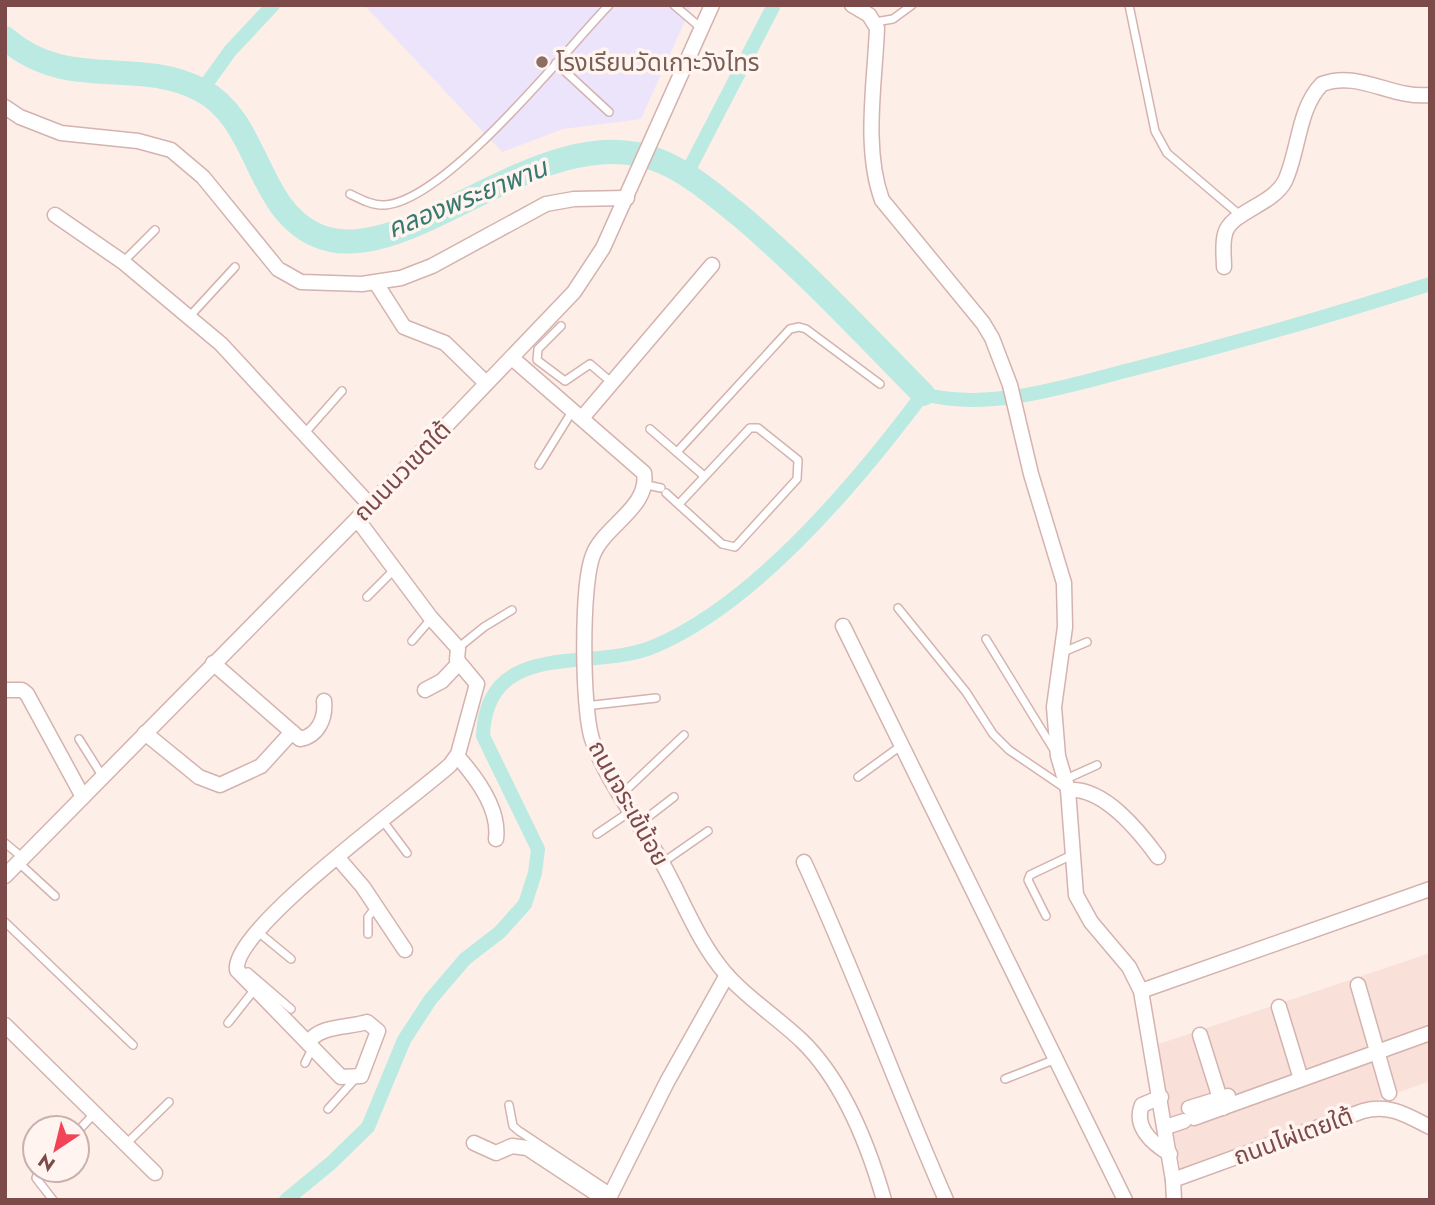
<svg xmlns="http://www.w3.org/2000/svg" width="1435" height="1205" font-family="Jost,'Noto Sans Thai',sans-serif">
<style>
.residential{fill:#f9e0d8}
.education{fill:#ebe4fb}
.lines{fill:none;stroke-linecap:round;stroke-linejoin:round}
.canal{stroke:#baeae1;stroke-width:14}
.river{stroke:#baeae1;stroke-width:24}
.service-casing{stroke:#d4b3af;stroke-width:10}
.minor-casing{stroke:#d4b3af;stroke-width:17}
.service{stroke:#fff;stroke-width:7}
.minor{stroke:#fff;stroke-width:14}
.education-dot{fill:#8d6e63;stroke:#fff4f0;stroke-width:2.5}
.labels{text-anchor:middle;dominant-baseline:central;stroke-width:7;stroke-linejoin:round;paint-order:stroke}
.education-label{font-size:24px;fill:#785e54;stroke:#fff4f0;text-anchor:start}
.street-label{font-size:24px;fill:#7b4a49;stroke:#fff4f0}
.water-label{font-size:26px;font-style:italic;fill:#38796f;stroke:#fff4f0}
</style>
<rect width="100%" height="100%" fill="#feeee8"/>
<path class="residential" d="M 1430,953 L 1430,1081 L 1181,1171 L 1156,1045 Z"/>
<path class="education" d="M 364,5 L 692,5 L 641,119 L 563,129 L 502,152 Z"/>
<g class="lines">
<g class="canal">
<path d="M 202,90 L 230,51 L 273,5"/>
<path d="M 686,175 L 774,5"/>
<path d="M 286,1200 L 331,1163 L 368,1127 L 404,1040 L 430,1000 L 465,959 L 500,932 L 525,904 L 535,873 L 538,849 L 483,736 C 486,636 594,673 655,646 C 756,603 858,481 923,394 C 992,412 1069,385 1137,368 C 1236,343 1333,315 1430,284"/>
</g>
<path class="river" d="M 5,38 C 68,93 135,56 201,90 C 260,121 255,207 316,235 C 406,276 542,112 660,161 C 690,173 718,198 743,218 C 807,273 864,334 923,394"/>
<g class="service-casing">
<g id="service">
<path d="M 674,5 L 701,28"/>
<path d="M 1129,5 L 1155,131 L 1167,153 L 1241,216"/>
<path d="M 875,22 L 893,19 L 912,5"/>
<path d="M 556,63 L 609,112"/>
<path d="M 350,194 C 360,199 373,206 385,205 C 447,200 564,52 609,5"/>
<path d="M 123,262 L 155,230"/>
<path d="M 190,316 L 235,267"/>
<path d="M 561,326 L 538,349 L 537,360 L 565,381 L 590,364 L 611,382"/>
<path d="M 650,429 L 703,475"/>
<path d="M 304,434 L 342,391"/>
<path d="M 677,452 L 790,329 L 799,327 L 806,329 L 880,384"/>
<path d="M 539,465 L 573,410"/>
<path d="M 647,485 L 661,488"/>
<path d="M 666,493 L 722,544 L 735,547 L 797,479 L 798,460 L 758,428 L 750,428 L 679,504"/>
<path d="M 367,597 L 394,570"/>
<path d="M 898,608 L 966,692 L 993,734 L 1009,750 L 1065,788"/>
<path d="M 986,639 L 1054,750"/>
<path d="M 412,641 L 431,619"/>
<path d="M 458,648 L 484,627 L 512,610"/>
<path d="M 1061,653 L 1087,642"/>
<path d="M 585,706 L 656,698"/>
<path d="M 79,739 L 103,777"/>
<path d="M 858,777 L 902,745"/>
<path d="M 1066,779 L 1097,765"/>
<path d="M 622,794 L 684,735"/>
<path d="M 383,821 L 407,853"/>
<path d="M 639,824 L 674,797"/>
<path d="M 597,834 L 631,811"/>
<path d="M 5,843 L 23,858"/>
<path d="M 19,863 L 55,896"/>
<path d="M 662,863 L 708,831"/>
<path d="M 1046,916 L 1028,880 L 1030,875 L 1074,854"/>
<path d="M 5,922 L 133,1045"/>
<path d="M 257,931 L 291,959"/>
<path d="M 368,934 L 368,917 L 376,907"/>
<path d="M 248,972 L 291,1009"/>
<path d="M 228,1023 L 255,989"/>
<path d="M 305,1063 L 312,1049"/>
<path d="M 1005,1079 L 1056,1059"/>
<path d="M 509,1105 L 513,1126 L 519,1131 L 611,1192"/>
<path d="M 328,1109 L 356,1078"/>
<path d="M 77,1132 L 94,1114"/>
<path d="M 126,1144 L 169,1102"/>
<path d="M 39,1170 L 36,1178 L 53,1200"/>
</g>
</g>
<g class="minor-casing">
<g id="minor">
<path d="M 852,5 L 869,15 L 877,28 C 875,82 863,148 882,200 L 983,323 L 992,338 L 1010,385 L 1031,474 L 1064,583 L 1065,627 L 1054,707 L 1058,756 L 1068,790 L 1076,895 L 1091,922 L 1129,967 L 1141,991 L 1173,1180"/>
<path d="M 5,107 L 20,117 L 61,133 L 138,141 L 171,150 L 203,177 L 278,269 L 301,282 L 362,284 L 401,278 L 432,266 L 546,204 L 574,199 L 627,198"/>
<path d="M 55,215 L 123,262 L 221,344 L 368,503"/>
<path d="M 1224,267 C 1224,257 1222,244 1225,234 C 1230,212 1273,205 1285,181 C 1299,151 1298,108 1322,84 C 1359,70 1391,99 1430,95"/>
<path d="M 376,283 L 404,327 L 445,343 L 486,383"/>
<path d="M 512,358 L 644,473 C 650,507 604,526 593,555 C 581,585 582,708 592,739 C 604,777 640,824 660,859 C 682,897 697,941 726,974 C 748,999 778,1018 802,1041 C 844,1082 868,1144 884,1200"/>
<path d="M 582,418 L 712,265"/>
<path d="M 843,626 L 1125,1200"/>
<path d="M 213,663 L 300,739 C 318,736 326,718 324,701"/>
<path d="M 5,690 L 22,690 L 27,694 L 83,797"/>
<path d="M 425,690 L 442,681 L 459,663"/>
<path d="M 145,733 L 199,777 L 220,785 L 261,766 L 292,732"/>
<path d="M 457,756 C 476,777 500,809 496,839"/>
<path d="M 1068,790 C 1104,787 1139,831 1158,857"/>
<path d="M 338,858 L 363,887 L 405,950"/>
<path d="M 804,862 C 855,973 897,1088 946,1200"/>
<path d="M 5,876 L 357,519 L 574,292 L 603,248 L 712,5"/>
<path d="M 1358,985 L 1389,1093"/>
<path d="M 1141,991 L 1430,889"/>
<path d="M 1279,1007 L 1301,1079"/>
<path d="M 5,1025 L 155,1173"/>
<path d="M 1200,1035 L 1223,1108"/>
<path d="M 308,1043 C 319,1025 348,1028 367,1022 L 378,1031 L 361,1076 L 341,1077 L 237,970 C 231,929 415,797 450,765 L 458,754 L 477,684 L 457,660 L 458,648 L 431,618 L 357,519"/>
<path d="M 1161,1097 L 1142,1105 C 1133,1127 1153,1144 1170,1154"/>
<path d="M 1189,1108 L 1228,1096"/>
<path d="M 1194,1118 L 1430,1033"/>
<path d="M 1166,1127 L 1184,1121"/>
<path d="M 474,1143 L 496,1153 L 512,1146 L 527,1148 L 606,1200"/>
<path d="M 608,1200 L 667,1082 L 727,975"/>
<path d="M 1174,1200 L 1173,1180 L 1363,1111 C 1390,1104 1406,1115 1430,1127"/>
</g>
</g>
<use href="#service" class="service"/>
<use href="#minor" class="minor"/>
</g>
<circle class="education-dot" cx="542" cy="62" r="7"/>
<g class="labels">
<g class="education-label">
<text x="556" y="62">โรงเรียนวัดเกาะวังไทร</text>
</g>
<g class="street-label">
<text transform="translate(402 471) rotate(-46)">ถนนนวเขตใต้</text>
<text transform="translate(629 803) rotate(61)">ถนนจระเข้น้อย</text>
<text transform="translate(1293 1136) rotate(-20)">ถนนไผ่เตยใต้</text>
</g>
<g class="water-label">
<text transform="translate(467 198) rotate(-22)">คลองพระยาพาน</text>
</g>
</g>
<rect width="1435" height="1205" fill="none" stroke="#7b4a49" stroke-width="14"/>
<g transform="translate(56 1149) rotate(215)"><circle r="33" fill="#fff4f0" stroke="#cab0ad" stroke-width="2"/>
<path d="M0-5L12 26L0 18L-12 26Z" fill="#f14456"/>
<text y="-10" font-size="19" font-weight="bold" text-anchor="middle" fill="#7b4a49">N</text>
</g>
</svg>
